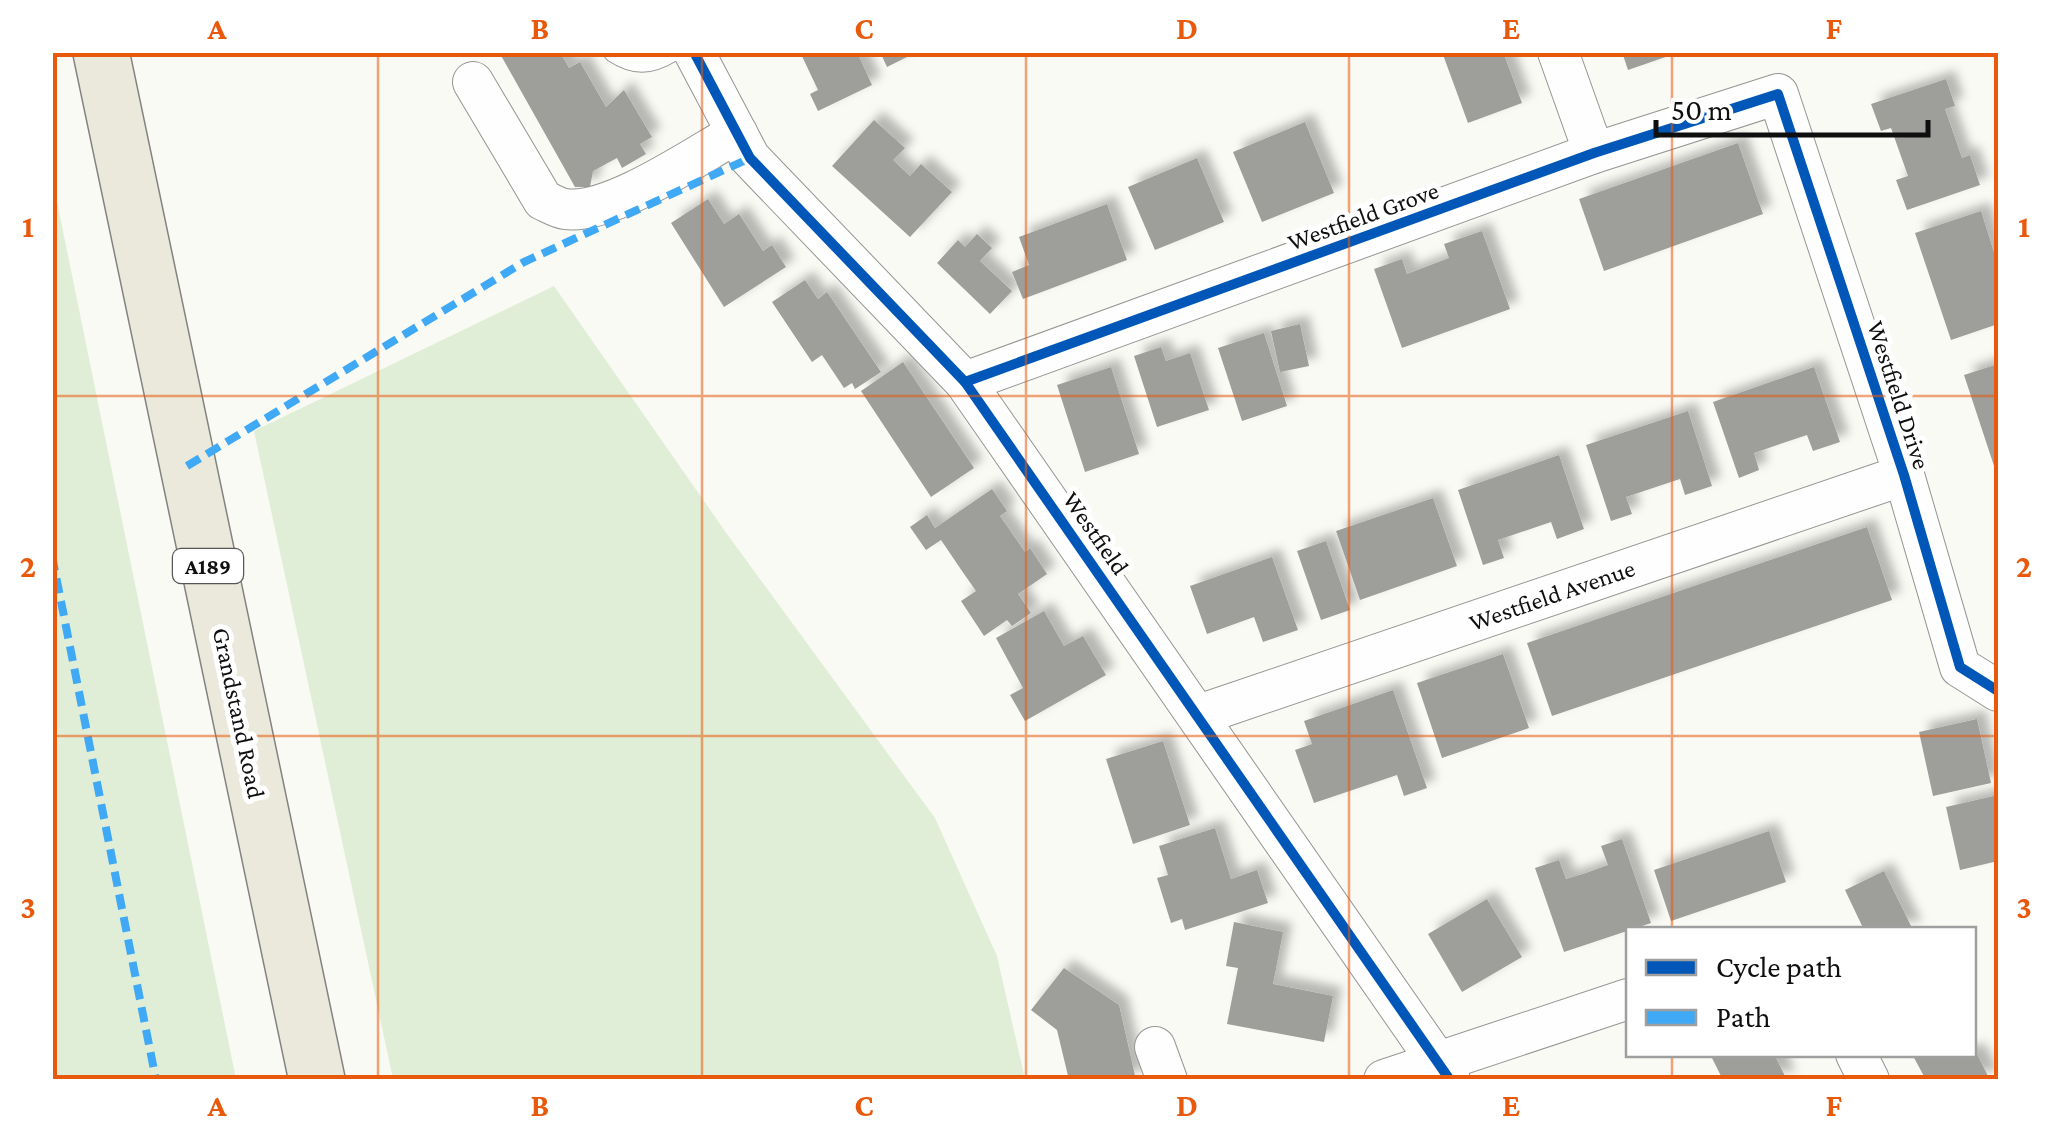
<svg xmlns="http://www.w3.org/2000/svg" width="2051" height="1132" font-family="'Crimson Pro',serif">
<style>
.grass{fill:#e1eed7}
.building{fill:#9e9e9a;filter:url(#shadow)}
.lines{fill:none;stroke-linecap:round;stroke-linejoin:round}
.service-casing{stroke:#959593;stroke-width:22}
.minor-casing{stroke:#959593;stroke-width:42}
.primary-casing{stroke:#828280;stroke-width:58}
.service{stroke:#fefefe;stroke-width:20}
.minor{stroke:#fefefe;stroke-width:40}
.primary{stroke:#eae9dc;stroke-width:55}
.quiet{stroke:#3fa9f5;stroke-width:8;stroke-dasharray:15 8;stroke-linecap:butt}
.cycleway-casing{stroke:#fff;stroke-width:16}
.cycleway{stroke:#0057b8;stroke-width:10}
.grid{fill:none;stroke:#e8590c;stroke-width:2.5;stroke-opacity:0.55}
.labels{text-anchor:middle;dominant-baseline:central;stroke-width:10;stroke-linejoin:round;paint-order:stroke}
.shield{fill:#fff;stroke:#575757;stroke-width:2.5}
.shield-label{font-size:22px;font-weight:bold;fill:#0f0f0f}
.street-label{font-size:25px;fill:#0f0f0f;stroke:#fff}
.neatline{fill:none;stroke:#e8590c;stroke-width:4}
.grid-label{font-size:32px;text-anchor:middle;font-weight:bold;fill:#e8590c}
</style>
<defs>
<filter id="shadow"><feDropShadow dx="9" dy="-9" stdDeviation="5" flood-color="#0004"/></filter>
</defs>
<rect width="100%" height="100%" fill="#fafaf5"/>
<g class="grass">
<path d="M 53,182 L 236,1079 L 53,1079 Z"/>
<path d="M 554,286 L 727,534 L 935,818 L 997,956 L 1025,1079 L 393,1079 L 254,431 Z"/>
</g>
<g class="building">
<path d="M 499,52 L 560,52 L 569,68 L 580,62 L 606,107 L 624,90 L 652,137 L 640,144 L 646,154 L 622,168 L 617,158 L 593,171 L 590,187 L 575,187 Z"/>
<path d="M 800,52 L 857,52 L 872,85 L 818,111 L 810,94 L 818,90 Z"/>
<path d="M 880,52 L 917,52 L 887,67 Z"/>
<path d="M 1442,52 L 1503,52 L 1522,103 L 1468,123 Z"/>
<path d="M 1622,52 L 1677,52 L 1677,53 L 1628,70 Z"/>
<path d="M 1946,79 L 1955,106 L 1945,109 L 1962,158 L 1970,155 L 1980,185 L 1907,210 L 1896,180 L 1908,176 L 1891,128 L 1881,131 L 1871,104 Z"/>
<path d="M 874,120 L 905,148 L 893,160 L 910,176 L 921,164 L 952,192 L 910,237 L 832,166 Z"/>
<path d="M 1305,122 L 1334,193 L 1262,222 L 1233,152 Z"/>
<path d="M 1738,143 L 1763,214 L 1604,271 L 1579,199 Z"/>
<path d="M 1197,158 L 1224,222 L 1155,250 L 1128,187 Z"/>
<path d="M 708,199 L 724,224 L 739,214 L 763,251 L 772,245 L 786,267 L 724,307 L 671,223 Z"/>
<path d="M 1107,204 L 1127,260 L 1023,299 L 1012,272 L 1029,265 L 1019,237 Z"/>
<path d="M 1981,211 L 1998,265 L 1998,324 L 1951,340 L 1915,233 Z"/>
<path d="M 1482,231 L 1510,309 L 1402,348 L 1374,269 L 1402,259 L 1407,274 L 1449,258 L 1444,244 Z"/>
<path d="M 977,234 L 992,248 L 980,261 L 1012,291 L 990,314 L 937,263 L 958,240 L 965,247 Z"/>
<path d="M 805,280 L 818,299 L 827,292 L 881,372 L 855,389 L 852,383 L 844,388 L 822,355 L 812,362 L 772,302 Z"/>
<path d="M 1300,324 L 1309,366 L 1280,372 L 1271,331 Z"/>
<path d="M 1264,333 L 1287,406 L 1242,421 L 1218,348 Z"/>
<path d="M 1161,347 L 1166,361 L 1190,353 L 1209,410 L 1157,427 L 1134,356 Z"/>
<path d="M 903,362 L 974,468 L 931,497 L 861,391 Z"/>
<path d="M 1998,364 L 1998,478 L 1964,375 Z"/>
<path d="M 1111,367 L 1139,454 L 1085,472 L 1057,385 Z"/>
<path d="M 1814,367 L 1840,442 L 1813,451 L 1807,435 L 1783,443 L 1754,453 L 1759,470 L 1739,478 L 1713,402 Z"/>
<path d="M 1688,411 L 1712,486 L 1685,495 L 1680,479 L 1626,497 L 1632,514 L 1611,521 L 1586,445 Z"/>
<path d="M 1559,455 L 1584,529 L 1557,539 L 1551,522 L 1498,540 L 1504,558 L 1483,565 L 1458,490 Z"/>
<path d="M 992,489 L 1007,511 L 1000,516 L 1025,552 L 1030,548 L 1047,574 L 1018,594 L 1031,613 L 1012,626 L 1007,620 L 984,636 L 961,601 L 976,591 L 962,571 L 941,540 L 926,550 L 910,527 L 927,515 L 935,528 Z"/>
<path d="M 1433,498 L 1457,566 L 1360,600 L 1336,531 Z"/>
<path d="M 1867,527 L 1892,600 L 1552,716 L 1527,643 Z"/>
<path d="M 1326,541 L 1350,610 L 1321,620 L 1297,551 Z"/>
<path d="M 1272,557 L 1298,630 L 1263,642 L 1254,617 L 1207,634 L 1190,586 Z"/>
<path d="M 1044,611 L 1064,646 L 1083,636 L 1106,675 L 1025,721 L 1010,695 L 1023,688 L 996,638 Z"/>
<path d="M 1503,654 L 1529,728 L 1442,758 L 1417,683 Z"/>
<path d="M 1393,690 L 1427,788 L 1404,796 L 1397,775 L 1314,803 L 1295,750 L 1312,744 L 1304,721 Z"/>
<path d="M 1977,719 L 1991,783 L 1933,796 L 1919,732 Z"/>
<path d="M 1163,741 L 1190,825 L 1133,844 L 1106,759 Z"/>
<path d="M 1998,795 L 1998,861 L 1960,870 L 1946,807 Z"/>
<path d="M 1215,828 L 1231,879 L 1257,870 L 1268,903 L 1185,930 L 1182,919 L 1171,923 L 1157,878 L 1168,875 L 1159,846 Z"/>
<path d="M 1769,831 L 1786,882 L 1671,921 L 1654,870 Z"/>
<path d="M 1622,839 L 1651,923 L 1564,952 L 1535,868 L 1559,860 L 1566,879 L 1586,873 L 1608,865 L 1601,846 Z"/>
<path d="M 1884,871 L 1913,930 L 1864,930 L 1845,890 Z"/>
<path d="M 1487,899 L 1522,957 L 1462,992 L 1428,934 Z"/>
<path d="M 1234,922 L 1283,932 L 1273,984 L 1333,996 L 1324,1042 L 1227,1024 L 1238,968 L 1226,966 Z"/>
<path d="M 1064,968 L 1119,1005 L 1136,1080 L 1069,1080 L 1057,1030 L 1031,1010 Z"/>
<path d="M 1974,1048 L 1990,1080 L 1926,1080 L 1912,1054 L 1974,1054 Z"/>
<path d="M 1710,1054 L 1774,1054 L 1787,1080 L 1723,1080 Z"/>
</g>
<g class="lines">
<g class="service-casing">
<path id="service" d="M 614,52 C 634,65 650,65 671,52"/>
</g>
<g class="minor-casing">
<g id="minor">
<path d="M 694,52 L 750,158 L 965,382 L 1450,1080"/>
<path d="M 1558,52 L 1594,153"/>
<path d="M 473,82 L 543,200 C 550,203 558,208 565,209 C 610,216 697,155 737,133"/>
<path d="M 965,382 L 1594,153 L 1778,94 L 1904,475 L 1960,667 L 1998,691"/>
<path d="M 1199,715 L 1904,475"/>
<path d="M 1155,1047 L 1167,1080"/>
<path d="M 1856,1054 L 1869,1080"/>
<path d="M 1384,1080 L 1628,999"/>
</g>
</g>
<g class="primary-casing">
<path id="primary" d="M 101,52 L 317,1080"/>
</g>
<use href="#service" class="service"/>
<use href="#minor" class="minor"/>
<use href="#primary" class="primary"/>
<g class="quiet">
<path d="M 187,466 L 524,262 L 750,158"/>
<path d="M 52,556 L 156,1080"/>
</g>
<g class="cycleway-casing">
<g id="cycleway">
<path d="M 694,52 L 750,158 L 965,382 L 1450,1080"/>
<path d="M 965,382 L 1594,153 L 1778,94 L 1904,475 L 1960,667 L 1998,691"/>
</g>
</g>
<use href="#cycleway" class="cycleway"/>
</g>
<path class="grid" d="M 378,52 L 378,1080M 702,52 L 702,1080M 1026,52 L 1026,1080M 1349,52 L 1349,1080M 1672,52 L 1672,930M 52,396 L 1998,396M 52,736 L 1998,736M 1672,1054 L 1672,1080"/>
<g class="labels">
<rect class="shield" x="173" y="549" width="70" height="34" rx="8"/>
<g class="shield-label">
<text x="208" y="566">A189</text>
</g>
<g class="street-label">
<text transform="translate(1363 216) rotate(-20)">Westfield Grove</text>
<text transform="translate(1899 395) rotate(72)">Westfield Drive</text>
<text transform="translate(1096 533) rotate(55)">Westfield</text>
<text transform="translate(1552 595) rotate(-19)">Westfield Avenue</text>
<text transform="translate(239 713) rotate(78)">Grandstand Road</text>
</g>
</g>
<rect width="2051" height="1132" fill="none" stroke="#ffffff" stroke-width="110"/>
<rect x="1626" y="927" width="350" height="130" fill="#ffffff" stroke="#9f9f9f" stroke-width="2.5"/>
<rect x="1646" y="960" width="50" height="15" fill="#0057b8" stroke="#9f9f9f" stroke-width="2.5"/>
<text x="1716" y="977" font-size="30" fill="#0f0f0f">Cycle path</text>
<rect x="1646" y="1010" width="50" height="15" fill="#3fa9f5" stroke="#9f9f9f" stroke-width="2.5"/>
<text x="1716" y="1027" font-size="30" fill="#0f0f0f">Path</text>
<path d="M1656 120v15h272v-15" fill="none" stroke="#0f0f0f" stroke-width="5"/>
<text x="1671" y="120" font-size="30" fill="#0f0f0f" stroke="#ffffff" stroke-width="8" paint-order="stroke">50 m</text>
<rect x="55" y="55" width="1941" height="1022" class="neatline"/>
<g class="grid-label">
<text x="217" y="39">A</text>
<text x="540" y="39">B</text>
<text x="864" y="39">C</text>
<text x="1187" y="39">D</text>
<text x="1511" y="39">E</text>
<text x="1834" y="39">F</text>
<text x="28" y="237">1</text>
<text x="2024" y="237">1</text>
<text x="28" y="577">2</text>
<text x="2024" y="577">2</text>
<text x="28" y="918">3</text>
<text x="2024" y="918">3</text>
<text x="217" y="1116">A</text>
<text x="540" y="1116">B</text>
<text x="864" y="1116">C</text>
<text x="1187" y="1116">D</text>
<text x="1511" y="1116">E</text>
<text x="1834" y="1116">F</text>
</g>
</svg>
